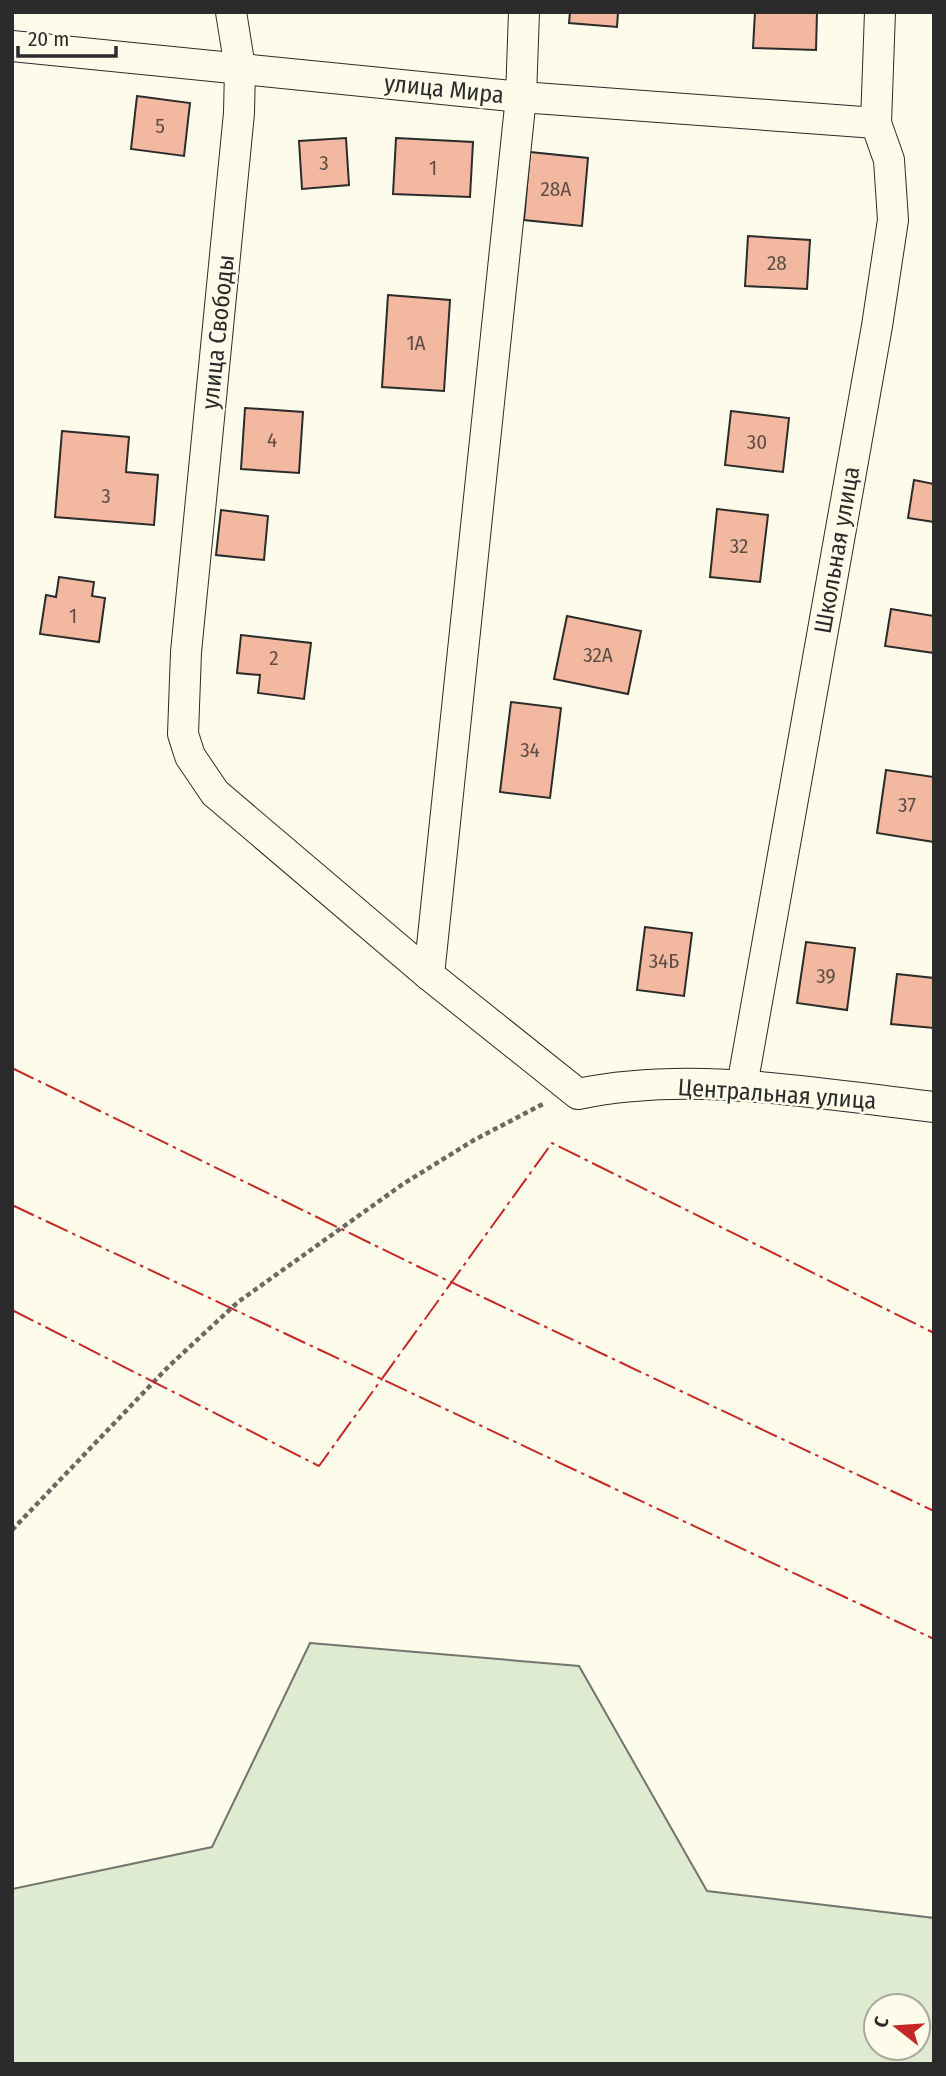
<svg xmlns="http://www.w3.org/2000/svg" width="946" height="2076" font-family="'Fira Sans Condensed',sans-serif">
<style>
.green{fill:#deebd1;stroke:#74746e;stroke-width:2;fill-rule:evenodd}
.building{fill:#f2b8a0;stroke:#2b2b2b;stroke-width:2}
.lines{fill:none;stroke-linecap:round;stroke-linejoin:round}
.minor-casing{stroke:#2b2b2b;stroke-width:32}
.path{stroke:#6a6964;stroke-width:4.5;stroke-dasharray:5 3.5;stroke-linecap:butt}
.minor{stroke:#fdfbea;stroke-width:30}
.power{stroke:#c62828;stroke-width:2;stroke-dasharray:24 5 3.5 5;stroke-linecap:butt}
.labels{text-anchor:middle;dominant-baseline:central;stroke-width:5;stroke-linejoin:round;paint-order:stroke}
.number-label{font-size:21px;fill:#5d4e48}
.street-label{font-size:24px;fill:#2b2b2b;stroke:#fdfbea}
</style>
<rect width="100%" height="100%" fill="#fdfbea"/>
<path class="green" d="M 310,1643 L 579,1666 L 707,1891 L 934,1918 L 934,2064 L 12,2064 L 12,1889 L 212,1847 ZM 876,2006 L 918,2006 L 918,2048 L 876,2048 Z"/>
<g class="building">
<path d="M 570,12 L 618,12 L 617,27 L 569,23 Z"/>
<path d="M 755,12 L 817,12 L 816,50 L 753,48 Z"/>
<path d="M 137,96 L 190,103 L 184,156 L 131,149 Z"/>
<path d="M 346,138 L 349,185 L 302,189 L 299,141 Z"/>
<path d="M 396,138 L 473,142 L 470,197 L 393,194 Z"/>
<path d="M 530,152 L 588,158 L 582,226 L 524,220 Z"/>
<path d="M 748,236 L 810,240 L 807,289 L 745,286 Z"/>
<path d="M 388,295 L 450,300 L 444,391 L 382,387 Z"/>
<path d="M 245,408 L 303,412 L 299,473 L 241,469 Z"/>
<path d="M 731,411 L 789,418 L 783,472 L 725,465 Z"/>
<path d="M 62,431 L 129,437 L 126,472 L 158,475 L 154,525 L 55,517 Z"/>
<path d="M 914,480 L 934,484 L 934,522 L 908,518 Z"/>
<path d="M 717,509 L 768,515 L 760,582 L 710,577 Z"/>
<path d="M 221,510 L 268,516 L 264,560 L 216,555 Z"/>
<path d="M 59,577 L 94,582 L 92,596 L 105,598 L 99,642 L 40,634 L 46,595 L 56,597 Z"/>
<path d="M 891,609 L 934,616 L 934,653 L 885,646 Z"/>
<path d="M 567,616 L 641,631 L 628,694 L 554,679 Z"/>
<path d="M 241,635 L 311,643 L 304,699 L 258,693 L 260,675 L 237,673 Z"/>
<path d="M 511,702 L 561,708 L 550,798 L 500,792 Z"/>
<path d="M 886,770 L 934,777 L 934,842 L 877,833 Z"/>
<path d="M 645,927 L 692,933 L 684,996 L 637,990 Z"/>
<path d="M 806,942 L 855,948 L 847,1010 L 797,1003 Z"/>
<path d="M 897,974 L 934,978 L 934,1028 L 891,1024 Z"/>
</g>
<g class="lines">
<g class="minor-casing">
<g id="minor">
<path d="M 231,12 L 240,68 L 239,113 L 186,652 L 183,734 L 190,756 L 215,793 L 429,975 L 578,1094 C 694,1070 818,1094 934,1107"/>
<path d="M 12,46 L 521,97 L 876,123"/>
<path d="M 429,975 L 521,97 L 524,12"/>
<path d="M 742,1086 L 877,326 L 893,220 L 889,160 L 876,123 L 880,12"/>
</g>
</g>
<path class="path" d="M 12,1530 L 169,1366 L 238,1302 L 403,1184 L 474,1140 L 543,1104"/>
<use href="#minor" class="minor"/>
<g class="power">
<path d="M 12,1068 L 417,1266 L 934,1511"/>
<path d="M 12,1205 L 934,1639"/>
<path d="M 12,1310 L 319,1466 L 552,1143 L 934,1333"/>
</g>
</g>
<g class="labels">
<g class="number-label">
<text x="160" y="126">5</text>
<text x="324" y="163">3</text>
<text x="433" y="168">1</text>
<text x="556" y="189">28А</text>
<text x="777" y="263">28</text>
<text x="416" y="343">1А</text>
<text x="272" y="440">4</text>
<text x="757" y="442">30</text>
<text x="106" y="496">3</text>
<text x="739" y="546">32</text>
<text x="73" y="616">1</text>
<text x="598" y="655">32А</text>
<text x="274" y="658">2</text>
<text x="530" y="750">34</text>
<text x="907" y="805">37</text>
<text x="664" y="961">34Б</text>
<text x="826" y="976">39</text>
</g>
<g class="street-label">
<text transform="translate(444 89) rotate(6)">улица Мира</text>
<text transform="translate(218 332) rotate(-84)">улица Свободы</text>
<text transform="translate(837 550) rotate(-80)">Школьная улица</text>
<text transform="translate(777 1094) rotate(4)">Центральная улица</text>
</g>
</g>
<rect width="946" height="2076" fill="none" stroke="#2b2b2b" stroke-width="28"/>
<g transform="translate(897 2027) rotate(287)"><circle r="33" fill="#fdfbea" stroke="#a9a89e" stroke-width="2"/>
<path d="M0-5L12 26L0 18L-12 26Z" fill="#c62828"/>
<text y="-10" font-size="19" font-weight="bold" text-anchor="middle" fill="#2b2b2b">С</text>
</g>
<path d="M18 46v10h98v-10" fill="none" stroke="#2b2b2b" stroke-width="3.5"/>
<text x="28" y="46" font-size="21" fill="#2b2b2b" stroke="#fdfbea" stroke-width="5" paint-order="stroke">20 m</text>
</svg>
